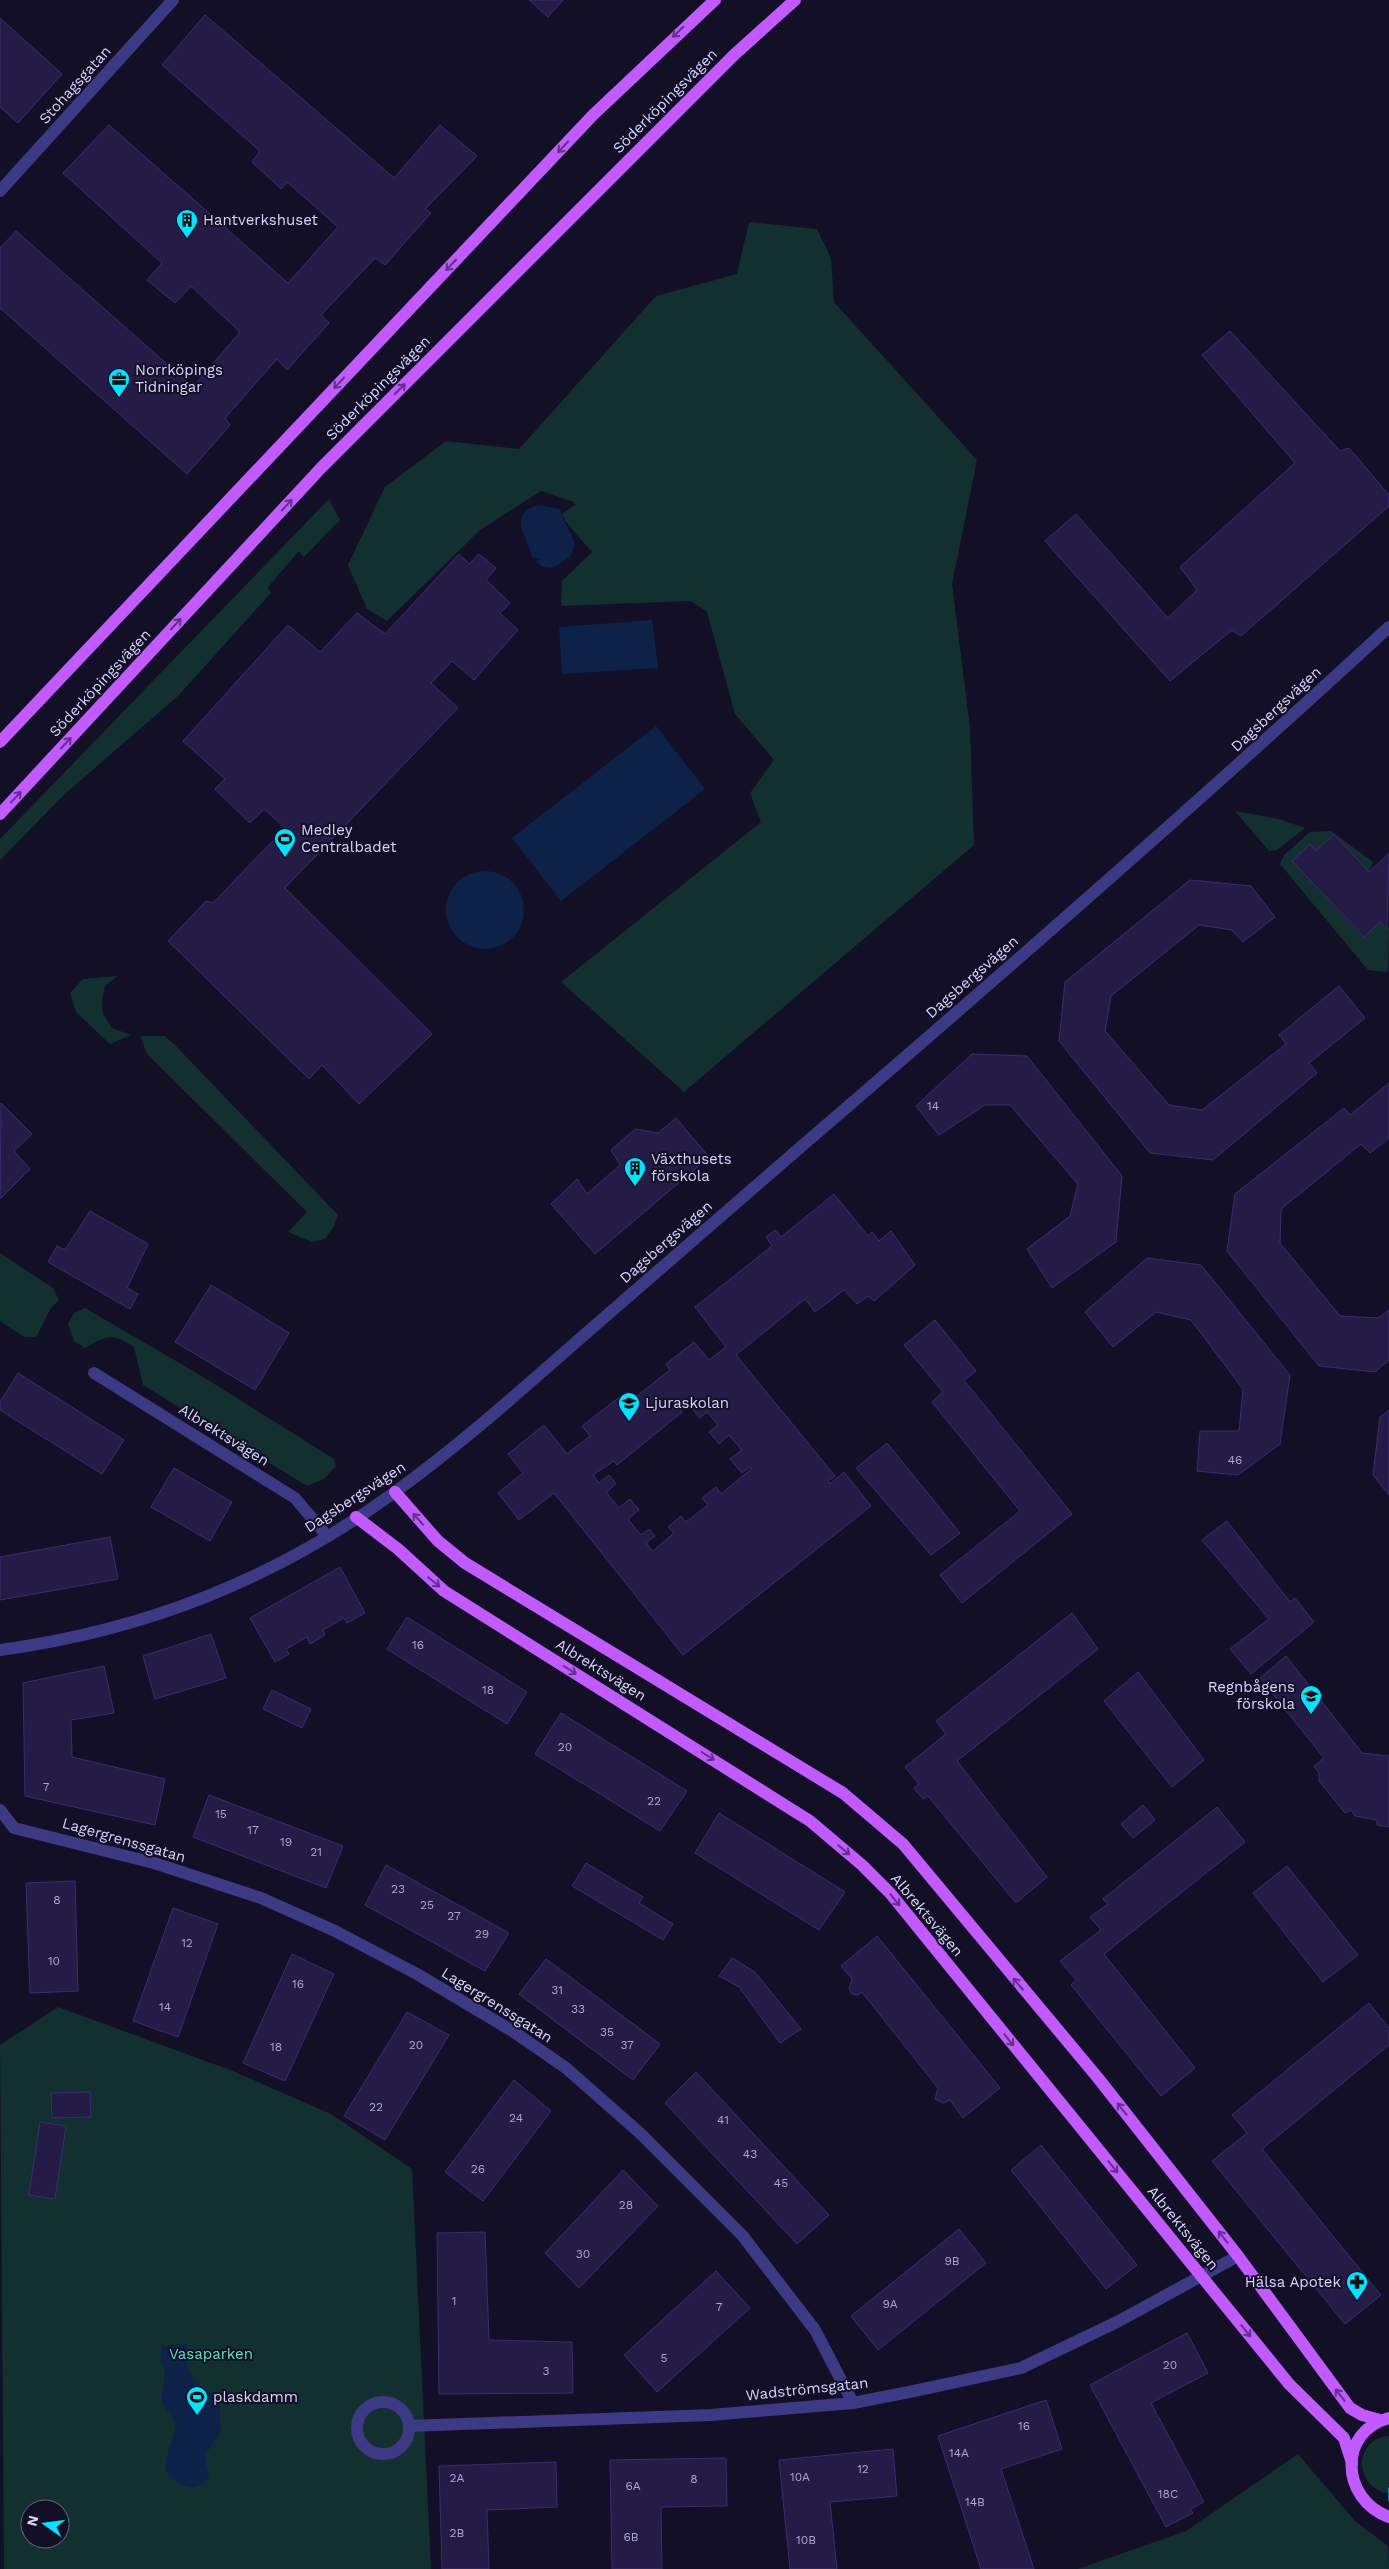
<svg xmlns="http://www.w3.org/2000/svg" width="1389" height="2569" font-family="'Work Sans',sans-serif">
<style>
.green{fill:#12302f;fill-rule:evenodd}
.water{fill:#0c2248}
.building{fill:#241b47;stroke:#3b2d73;fill-rule:evenodd}
.lines{fill:none;stroke-linecap:round;stroke-linejoin:round}
.minor{stroke:#3d3a85;stroke-width:12}
.major{stroke:#c25bff;stroke-width:12}
.tram{stroke:#00e5ff;stroke-width:1}
.oneway{stroke:#623188}
.labels{text-anchor:middle;dominant-baseline:central;stroke-width:4;stroke-linejoin:round;paint-order:stroke}
.number-label{font-size:12px;fill:#aca6d1}
.street-label{font-size:15px;fill:#d9d4ff;stroke:#130f26}
.poi-label{font-size:15px;fill:#d9d4ff;stroke:#130f26;text-anchor:start}
.park-label{font-size:15px;fill:#5fe0c0;stroke:#130f26}
</style>
<rect width="100%" height="100%" fill="#130f26"/>
<g class="green">
<path d="M 749,222 L 817,229 L 831,258 L 834,302 L 977,460 L 952,584 L 970,728 L 974,845 L 684,1092 L 561,982 L 761,822 L 750,793 L 774,760 L 735,714 L 707,612 L 691,601 L 561,606 L 562,581 L 592,552 L 565,521 L 562,514 L 575,505 L 574,502 L 541,491 L 480,530 L 387,621 L 367,609 L 348,565 L 385,487 L 446,441 L 519,449 L 656,296 L 737,274 Z"/>
<path d="M 329,499 L 340,520 L 304,557 L 299,551 L 268,587 L 271,593 L 178,696 L 66,793 L 0,860 L 0,839 Z"/>
<path d="M 1235,811 L 1279,819 L 1305,828 L 1277,850 L 1269,851 Z"/>
<path d="M 1331,831 L 1373,862 L 1369,872 L 1334,834 L 1316,851 L 1310,845 L 1292,861 L 1363,937 L 1380,922 L 1387,929 L 1389,928 L 1388,972 L 1368,970 L 1280,864 L 1284,855 L 1310,832 Z"/>
<path d="M 117,976 L 105,986 L 102,1000 L 103,1014 L 112,1028 L 131,1035 L 110,1044 L 76,1012 L 70,993 L 83,979 Z"/>
<path d="M 140,1036 L 165,1036 L 175,1045 L 338,1215 L 334,1226 L 325,1239 L 312,1242 L 288,1232 L 307,1212 L 147,1054 Z"/>
<path d="M 0,1253 L 53,1288 L 59,1300 L 51,1308 L 36,1337 L 24,1337 L 0,1321 Z"/>
<path d="M 85,1308 L 200,1375 L 334,1459 L 336,1466 L 324,1479 L 307,1486 L 143,1385 L 134,1347 C 111,1332 107,1336 85,1348 L 74,1341 L 68,1324 L 74,1313 Z"/>
<path d="M 58,2007 L 233,2071 L 331,2114 L 412,2169 L 431,2569 L 4,2569 L 0,2045 ZM 30,2509 L 60,2509 L 60,2539 L 30,2539 Z"/>
<path d="M 1389,2436 L 1389,2494 C 1353,2487 1353,2439 1389,2436 Z"/>
<path d="M 1298,2454 L 1355,2521 L 1388,2546 L 1389,2569 L 1078,2569 L 1186,2531 Z"/>
</g>
<g class="water">
<path d="M 539,505 L 560,509 C 561,511 561,514 562,516 C 564,526 580,540 572,553 C 569,559 559,564 553,568 L 543,567 L 535,561 L 541,559 L 532,557 C 529,539 505,513 539,505 Z"/>
<path d="M 652,620 L 658,668 L 562,674 L 559,627 Z"/>
<path d="M 656,726 L 705,789 L 561,901 L 512,838 Z"/>
<circle cx="485" cy="910" r="39"/>
<path d="M 187,2343 L 187,2363 L 193,2380 L 215,2396 L 219,2404 L 221,2430 L 205,2456 L 209,2476 C 205,2482 201,2485 194,2487 C 186,2488 182,2484 176,2481 C 152,2470 177,2441 175,2425 C 175,2415 168,2413 164,2406 C 158,2395 165,2386 165,2376 C 165,2362 158,2365 163,2346 Z"/>
</g>
<g class="building">
<path d="M 529,0 L 563,0 L 548,17 Z"/>
<path d="M 205,15 L 394,178 L 440,125 L 477,156 L 425,209 L 431,213 L 385,265 L 375,258 L 321,315 L 329,323 L 287,370 L 277,359 L 225,418 L 230,425 L 187,474 L 0,308 L 0,248 L 16,231 L 193,387 L 240,332 L 191,286 L 175,303 L 147,280 L 162,263 L 63,173 L 109,125 L 288,283 L 338,227 L 287,182 L 281,189 L 252,162 L 260,151 L 162,65 Z"/>
<path d="M 0,18 L 62,74 L 18,123 L 0,107 Z"/>
<path d="M 1230,331 L 1340,451 L 1349,448 L 1389,495 L 1389,506 L 1241,636 L 1232,630 L 1170,681 L 1045,541 L 1076,514 L 1168,618 L 1197,590 L 1180,567 L 1295,463 L 1202,355 Z"/>
<path d="M 459,554 L 469,564 L 479,554 L 496,568 L 486,580 L 510,603 L 500,613 L 518,630 L 474,680 L 452,661 L 431,683 L 458,708 L 285,888 L 432,1034 L 359,1104 L 322,1065 L 309,1079 L 168,941 L 206,901 L 213,903 L 285,828 L 264,809 L 250,823 L 215,789 L 225,779 L 183,741 L 288,625 L 320,652 L 357,613 L 385,634 Z"/>
<path d="M 1334,834 L 1369,872 L 1389,853 L 1387,929 L 1380,922 L 1364,937 L 1292,861 L 1310,844 L 1316,851 Z"/>
<path d="M 1190,880 L 1251,886 L 1275,917 L 1243,942 L 1232,930 L 1199,925 L 1111,996 L 1105,1031 L 1169,1105 L 1202,1110 L 1286,1044 L 1279,1035 L 1339,986 L 1365,1018 L 1309,1063 L 1317,1073 L 1213,1160 L 1150,1153 L 1059,1041 L 1065,982 Z"/>
<path d="M 972,1054 L 1027,1056 L 1122,1176 L 1116,1242 L 1052,1288 L 1027,1249 L 1070,1216 L 1078,1184 L 1010,1105 L 985,1105 L 939,1135 L 916,1106 Z"/>
<path d="M 1389,1083 L 1389,1138 L 1370,1153 L 1361,1144 L 1281,1209 L 1280,1243 L 1340,1316 L 1378,1318 L 1389,1310 L 1389,1360 L 1375,1372 L 1319,1366 L 1227,1251 L 1235,1194 L 1344,1108 L 1350,1115 Z"/>
<path d="M 1,1103 L 32,1134 L 14,1151 L 30,1169 L 0,1199 Z"/>
<path d="M 676,1118 L 709,1157 L 595,1254 L 551,1204 L 577,1179 L 587,1194 L 620,1165 L 611,1150 L 635,1129 L 658,1133 Z"/>
<path d="M 834,1194 L 868,1236 L 872,1232 L 879,1241 L 891,1231 L 915,1265 L 874,1301 L 868,1296 L 857,1304 L 844,1290 L 815,1312 L 805,1299 L 736,1355 L 835,1476 L 828,1481 L 830,1484 L 844,1472 L 871,1506 L 683,1655 L 554,1493 L 519,1520 L 498,1493 L 523,1473 L 508,1454 L 544,1425 L 567,1454 L 590,1436 L 582,1426 L 626,1392 L 632,1400 L 670,1370 L 666,1364 L 694,1342 L 709,1360 L 726,1347 L 695,1307 L 772,1246 L 766,1237 L 775,1230 L 781,1237 ZM 694,1395 L 698,1400 L 690,1406 L 700,1418 L 707,1412 L 718,1425 L 709,1432 L 719,1444 L 729,1435 L 742,1450 L 730,1459 L 742,1473 L 750,1467 L 751,1469 L 721,1494 L 716,1487 L 702,1498 L 708,1505 L 686,1522 L 681,1516 L 668,1527 L 674,1533 L 653,1551 L 646,1543 L 655,1536 L 649,1529 L 641,1535 L 628,1519 L 639,1510 L 630,1499 L 619,1508 L 606,1492 L 616,1484 L 609,1475 L 599,1483 L 593,1475 L 614,1461 L 617,1465 L 682,1412 L 679,1407 Z"/>
<path d="M 90,1211 L 148,1244 L 127,1288 L 138,1294 L 130,1309 L 48,1262 L 57,1246 L 65,1250 Z"/>
<path d="M 1147,1258 L 1201,1265 L 1290,1375 L 1280,1444 L 1238,1475 L 1197,1471 L 1200,1431 L 1239,1431 L 1243,1389 L 1191,1320 L 1156,1312 L 1113,1347 L 1085,1312 Z"/>
<path d="M 211,1285 L 289,1333 L 255,1390 L 175,1342 Z"/>
<path d="M 935,1320 L 976,1371 L 964,1380 L 1072,1514 L 962,1603 L 940,1575 L 1020,1511 L 932,1402 L 943,1392 L 904,1345 Z"/>
<path d="M 18,1373 L 124,1440 L 102,1474 L 0,1410 L 0,1402 Z"/>
<path d="M 1389,1410 L 1389,1495 L 1373,1475 L 1380,1417 Z"/>
<path d="M 887,1443 L 960,1533 L 931,1555 L 856,1468 Z"/>
<path d="M 174,1468 L 232,1502 L 210,1541 L 151,1507 Z"/>
<path d="M 1227,1521 L 1290,1602 L 1295,1598 L 1314,1622 L 1251,1674 L 1230,1649 L 1269,1619 L 1202,1540 Z"/>
<path d="M 110,1537 L 118,1579 L 0,1600 L 0,1557 Z"/>
<path d="M 340,1567 L 365,1613 L 347,1623 L 344,1618 L 323,1630 L 325,1635 L 310,1644 L 307,1637 L 286,1649 L 289,1654 L 275,1662 L 250,1618 Z"/>
<path d="M 1072,1613 L 1098,1649 L 957,1761 L 1047,1877 L 1016,1903 L 928,1796 L 923,1799 L 914,1788 L 919,1784 L 905,1767 L 946,1734 L 936,1721 Z"/>
<path d="M 407,1617 L 527,1692 L 507,1724 L 387,1649 Z"/>
<path d="M 211,1634 L 226,1678 L 155,1699 L 143,1656 Z"/>
<path d="M 1286,1656 L 1362,1753 L 1389,1756 L 1389,1827 L 1377,1825 L 1377,1820 L 1355,1816 L 1351,1810 L 1345,1813 L 1319,1781 L 1319,1773 L 1314,1766 L 1324,1758 L 1260,1678 Z"/>
<path d="M 104,1666 L 114,1713 L 71,1720 L 72,1757 L 165,1779 L 155,1825 L 25,1796 L 23,1683 Z"/>
<path d="M 1138,1672 L 1204,1760 L 1172,1787 L 1104,1701 Z"/>
<path d="M 272,1690 L 311,1709 L 302,1728 L 263,1709 Z"/>
<path d="M 561,1713 L 687,1791 L 660,1831 L 535,1754 Z"/>
<path d="M 209,1795 L 343,1846 L 326,1888 L 193,1837 Z"/>
<path d="M 1143,1805 L 1155,1820 L 1133,1838 L 1121,1824 Z"/>
<path d="M 1217,1807 L 1245,1842 L 1104,1954 L 1195,2068 L 1161,2096 L 1071,1985 L 1076,1980 L 1060,1961 L 1101,1930 L 1090,1917 L 1108,1904 L 1103,1899 Z"/>
<path d="M 719,1813 L 845,1892 L 819,1930 L 695,1853 Z"/>
<path d="M 586,1863 L 643,1897 L 639,1903 L 673,1924 L 663,1940 L 572,1886 Z"/>
<path d="M 386,1865 L 509,1933 L 485,1971 L 365,1905 Z"/>
<path d="M 1287,1866 L 1358,1955 L 1323,1982 L 1253,1893 Z"/>
<path d="M 75,1881 L 78,1991 L 30,1993 L 26,1883 Z"/>
<path d="M 173,1908 L 218,1924 L 178,2037 L 133,2021 Z"/>
<path d="M 877,1936 L 1000,2088 L 963,2118 L 950,2100 L 943,2103 L 935,2099 L 938,2088 L 862,1992 L 858,1995 L 852,1994 L 849,1989 L 852,1979 L 841,1966 Z"/>
<path d="M 292,1954 L 334,1974 L 285,2081 L 243,2063 Z"/>
<path d="M 732,1958 L 755,1972 L 801,2029 L 780,2043 L 739,1987 L 719,1976 Z"/>
<path d="M 546,1959 L 660,2044 L 633,2080 L 519,1994 Z"/>
<path d="M 1369,2003 L 1389,2028 L 1389,2045 L 1262,2149 L 1381,2295 L 1345,2324 L 1212,2161 L 1247,2133 L 1232,2115 Z"/>
<path d="M 407,2012 L 449,2035 L 385,2140 L 344,2116 Z"/>
<path d="M 696,2072 L 829,2215 L 797,2244 L 665,2103 Z"/>
<path d="M 514,2080 L 551,2111 L 483,2201 L 445,2172 Z"/>
<path d="M 90,2092 L 91,2117 L 52,2118 L 51,2093 Z"/>
<path d="M 40,2122 L 66,2126 L 55,2199 L 29,2195 Z"/>
<path d="M 1041,2145 L 1137,2265 L 1106,2289 L 1011,2170 Z"/>
<path d="M 623,2170 L 658,2206 L 579,2288 L 545,2253 Z"/>
<path d="M 959,2229 L 986,2263 L 878,2350 L 851,2316 Z"/>
<path d="M 485,2232 L 489,2340 L 572,2342 L 573,2393 L 439,2394 L 437,2233 Z"/>
<path d="M 716,2271 L 750,2308 L 657,2392 L 624,2355 Z"/>
<path d="M 1187,2333 L 1208,2373 L 1151,2403 L 1204,2502 L 1190,2509 L 1193,2513 L 1166,2527 L 1090,2385 Z"/>
<path d="M 1046,2400 L 1062,2449 L 1001,2469 L 1034,2569 L 981,2569 L 938,2436 Z"/>
<path d="M 893,2449 L 897,2496 L 830,2502 L 837,2569 L 790,2569 L 779,2460 Z"/>
<path d="M 726,2458 L 727,2506 L 661,2507 L 662,2569 L 612,2569 L 610,2460 Z"/>
<path d="M 556,2462 L 557,2507 L 487,2510 L 489,2569 L 442,2569 L 439,2466 Z"/>
</g>
<g class="lines">
<g class="minor">
<path d="M 0,191 L 173,0"/>
<path d="M 94,1373 L 295,1498 L 327,1536"/>
<path d="M 0,1650 C 147,1630 275,1579 395,1492 C 464,1442 527,1385 591,1329 C 662,1268 732,1206 803,1145 C 1001,975 1197,804 1389,627"/>
<path d="M 0,1810 L 14,1828 L 154,1863 L 261,1898 L 335,1931 L 417,1974 L 514,2032 L 566,2068 L 641,2134 L 742,2235 L 815,2330 L 853,2403"/>
<circle cx="383" cy="2428" r="26"/>
<path d="M 409,2426 L 711,2415 L 853,2403 L 914,2391 L 1021,2368 L 1117,2322 L 1238,2256"/>
</g>
<g class="major">
<path d="M 0,742 L 593,115 L 715,0"/>
<path d="M 0,814 L 321,468 L 734,55 L 795,0"/>
<path d="M 395,1492 L 438,1541 L 465,1563 L 843,1793 L 903,1844 L 1098,2078 L 1238,2256 L 1350,2408 L 1362,2415 L 1380,2420"/>
<path d="M 356,1517 L 398,1549 L 444,1591 L 810,1821 L 862,1865 L 890,1893 L 1289,2384 L 1344,2438 L 1352,2463"/>
<path d="M 1389,2418 C 1338,2431 1340,2499 1389,2517"/>
</g>
<path class="tram" d="M 1389,2488 L 1389,2501"/>
</g>
<defs><path id="oneway-shaft" d="M-6 0H5M1.5-3L5.5 0L1.5 3" fill="none" stroke-width="1.6" stroke-linecap="round" stroke-linejoin="round" transform="scale(1.25)"/></defs>
<g class="oneway">
<use href="#oneway-shaft" transform="translate(678 32) rotate(136)"/>
<use href="#oneway-shaft" transform="translate(563 147) rotate(133)"/>
<use href="#oneway-shaft" transform="translate(451 265) rotate(133)"/>
<use href="#oneway-shaft" transform="translate(339 383) rotate(133)"/>
<use href="#oneway-shaft" transform="translate(400 389) rotate(-45)"/>
<use href="#oneway-shaft" transform="translate(287 505) rotate(-47)"/>
<use href="#oneway-shaft" transform="translate(176 624) rotate(-47)"/>
<use href="#oneway-shaft" transform="translate(66 743) rotate(-47)"/>
<use href="#oneway-shaft" transform="translate(16 797) rotate(-47)"/>
<use href="#oneway-shaft" transform="translate(418 1519) rotate(-132)"/>
<use href="#oneway-shaft" transform="translate(434 1582) rotate(40)"/>
<use href="#oneway-shaft" transform="translate(570 1670) rotate(32)"/>
<use href="#oneway-shaft" transform="translate(708 1756) rotate(32)"/>
<use href="#oneway-shaft" transform="translate(844 1850) rotate(39)"/>
<use href="#oneway-shaft" transform="translate(895 1900) rotate(51)"/>
<use href="#oneway-shaft" transform="translate(1018 1984) rotate(-130)"/>
<use href="#oneway-shaft" transform="translate(1009 2040) rotate(51)"/>
<use href="#oneway-shaft" transform="translate(1122 2109) rotate(-128)"/>
<use href="#oneway-shaft" transform="translate(1113 2167) rotate(51)"/>
<use href="#oneway-shaft" transform="translate(1223 2237) rotate(-128)"/>
<use href="#oneway-shaft" transform="translate(1246 2331) rotate(51)"/>
<use href="#oneway-shaft" transform="translate(1340 2395) rotate(-128)"/>
</g>
<defs>
<g id="building-pin" transform="scale(1.125)"><path d="M0 17L-7.5 6A9.5 9.5 0 1 1 7.5 6Z" fill="#00e5ff" stroke="#130f26"/><path d="M-4-6H4V6H1V3H-1V6H-4ZM-2.5-4.3h1.7v1.8h-1.7ZM.8-4.3h1.7v1.8H.8ZM-2.5-1h1.7V.8h-1.7ZM.8-1h1.7V.8H.8Z" fill="#111"/></g>
<g id="office-pin" transform="scale(1.125)"><path d="M0 17L-7.5 6A9.5 9.5 0 1 1 7.5 6Z" fill="#00e5ff" stroke="#130f26"/><path d="M-6-3h4V-5.5h4V-3h4V5H-6ZM-1-4.5V-3h2v-1.5ZM-6 0V1H6V0Z" fill="#111"/></g>
<g id="stadium-pin" transform="scale(1.125)"><path d="M0 17L-7.5 6A9.5 9.5 0 1 1 7.5 6Z" fill="#00e5ff" stroke="#130f26"/><path d="M0-5a6.5 5 0 1 0 0 10a6.5 5 0 1 0 0-10ZM-3.5-1.8h7v3.6h-7Z" fill="#111"/></g>
<g id="school-pin" transform="scale(1.125)"><path d="M0 17L-7.5 6A9.5 9.5 0 1 1 7.5 6Z" fill="#00e5ff" stroke="#130f26"/><path d="M0-5L7-2L0 1L-7-2ZM-4 1L0 2.5L4 1V4Q0 6-4 4Z" fill="#111"/></g>
<g id="pharmacy-pin" transform="scale(1.125)"><path d="M0 17L-7.5 6A9.5 9.5 0 1 1 7.5 6Z" fill="#00e5ff" stroke="#130f26"/><path d="M-2-6h4v4h4v4h-4v4h-4v-4h-4v-4h4Z" fill="#111"/></g>
</defs>
<g fill-rule="evenodd">
<use href="#building-pin" x="187" y="220"/>
<use href="#office-pin" x="119" y="379"/>
<use href="#stadium-pin" x="285" y="839"/>
<use href="#building-pin" x="635" y="1168"/>
<use href="#school-pin" x="629" y="1403"/>
<use href="#school-pin" x="1311" y="1696"/>
<use href="#pharmacy-pin" x="1357" y="2282"/>
<use href="#stadium-pin" x="197" y="2397"/>
</g>
<g class="labels">
<g class="number-label">
<text x="933" y="1106">14</text>
<text x="1235" y="1460">46</text>
<text x="418" y="1645">16</text>
<text x="488" y="1690">18</text>
<text x="565" y="1747">20</text>
<text x="46" y="1787">7</text>
<text x="654" y="1801">22</text>
<text x="221" y="1814">15</text>
<text x="253" y="1830">17</text>
<text x="286" y="1842">19</text>
<text x="316" y="1852">21</text>
<text x="398" y="1889">23</text>
<text x="57" y="1900">8</text>
<text x="427" y="1905">25</text>
<text x="454" y="1916">27</text>
<text x="482" y="1934">29</text>
<text x="187" y="1943">12</text>
<text x="54" y="1961">10</text>
<text x="298" y="1984">16</text>
<text x="557" y="1990">31</text>
<text x="165" y="2007">14</text>
<text x="578" y="2009">33</text>
<text x="607" y="2032">35</text>
<text x="416" y="2045">20</text>
<text x="627" y="2045">37</text>
<text x="276" y="2047">18</text>
<text x="376" y="2107">22</text>
<text x="516" y="2118">24</text>
<text x="723" y="2120">41</text>
<text x="750" y="2154">43</text>
<text x="478" y="2169">26</text>
<text x="781" y="2183">45</text>
<text x="626" y="2205">28</text>
<text x="583" y="2254">30</text>
<text x="952" y="2261">9B</text>
<text x="454" y="2301">1</text>
<text x="890" y="2304">9A</text>
<text x="719" y="2307">7</text>
<text x="664" y="2358">5</text>
<text x="1170" y="2365">20</text>
<text x="546" y="2371">3</text>
<text x="1024" y="2426">16</text>
<text x="959" y="2453">14A</text>
<text x="863" y="2469">12</text>
<text x="800" y="2477">10A</text>
<text x="457" y="2478">2A</text>
<text x="694" y="2479">8</text>
<text x="633" y="2486">6A</text>
<text x="1168" y="2494">18C</text>
<text x="975" y="2502">14B</text>
<text x="457" y="2533">2B</text>
<text x="631" y="2537">6B</text>
<text x="806" y="2540">10B</text>
</g>
<g class="street-label">
<text transform="translate(75 85) rotate(-48)">Stohagsgatan</text>
<text transform="translate(665 101) rotate(-45)">Söderköpingsvägen</text>
<text transform="translate(378 388) rotate(-45)">Söderköpingsvägen</text>
<text transform="translate(100 683) rotate(-47)">Söderköpingsvägen</text>
<text transform="translate(1276 709) rotate(-43)">Dagsbergsvägen</text>
<text transform="translate(972 977) rotate(-41)">Dagsbergsvägen</text>
<text transform="translate(666 1242) rotate(-41)">Dagsbergsvägen</text>
<text transform="translate(224 1435) rotate(32)">Albrektsvägen</text>
<text transform="translate(355 1497) rotate(-33)">Dagsbergsvägen</text>
<text transform="translate(601 1670) rotate(32)">Albrektsvägen</text>
<text transform="translate(124 1840) rotate(16)">Lagergrenssgatan</text>
<text transform="translate(927 1915) rotate(50)">Albrektsvägen</text>
<text transform="translate(497 2005) rotate(32)">Lagergrenssgatan</text>
<text transform="translate(1183 2228) rotate(51)">Albrektsvägen</text>
<text transform="translate(807 2389) rotate(-6)">Wadströmsgatan</text>
</g>
<g class="poi-label">
<text x="203" y="220">Hantverkshuset</text>
<text x="135" y="370">Norrköpings<tspan x="135" dy="17">Tidningar</tspan></text>
<text x="301" y="830">Medley<tspan x="301" dy="17">Centralbadet</tspan></text>
<text x="651" y="1159">Växthusets<tspan x="651" dy="17">förskola</tspan></text>
<text x="645" y="1403">Ljuraskolan</text>
<text x="1295" y="1687" text-anchor="end">Regnbågens<tspan x="1295" dy="17">förskola</tspan></text>
<text x="1341" y="2282" text-anchor="end">Hälsa Apotek</text>
<text x="213" y="2397">plaskdamm</text>
</g>
<g class="park-label">
<text x="211" y="2354">Vasaparken</text>
</g>
</g>
<g transform="translate(45 2524) rotate(284)"><circle r="24" fill="#130f26" stroke="#625e7d"/>
<path d="M0-4L9 19L0 12L-9 19Z" fill="#00e5ff"/>
<text y="-8" font-size="14" font-weight="bold" text-anchor="middle" fill="#d9d4ff">N</text>
</g>
</svg>
